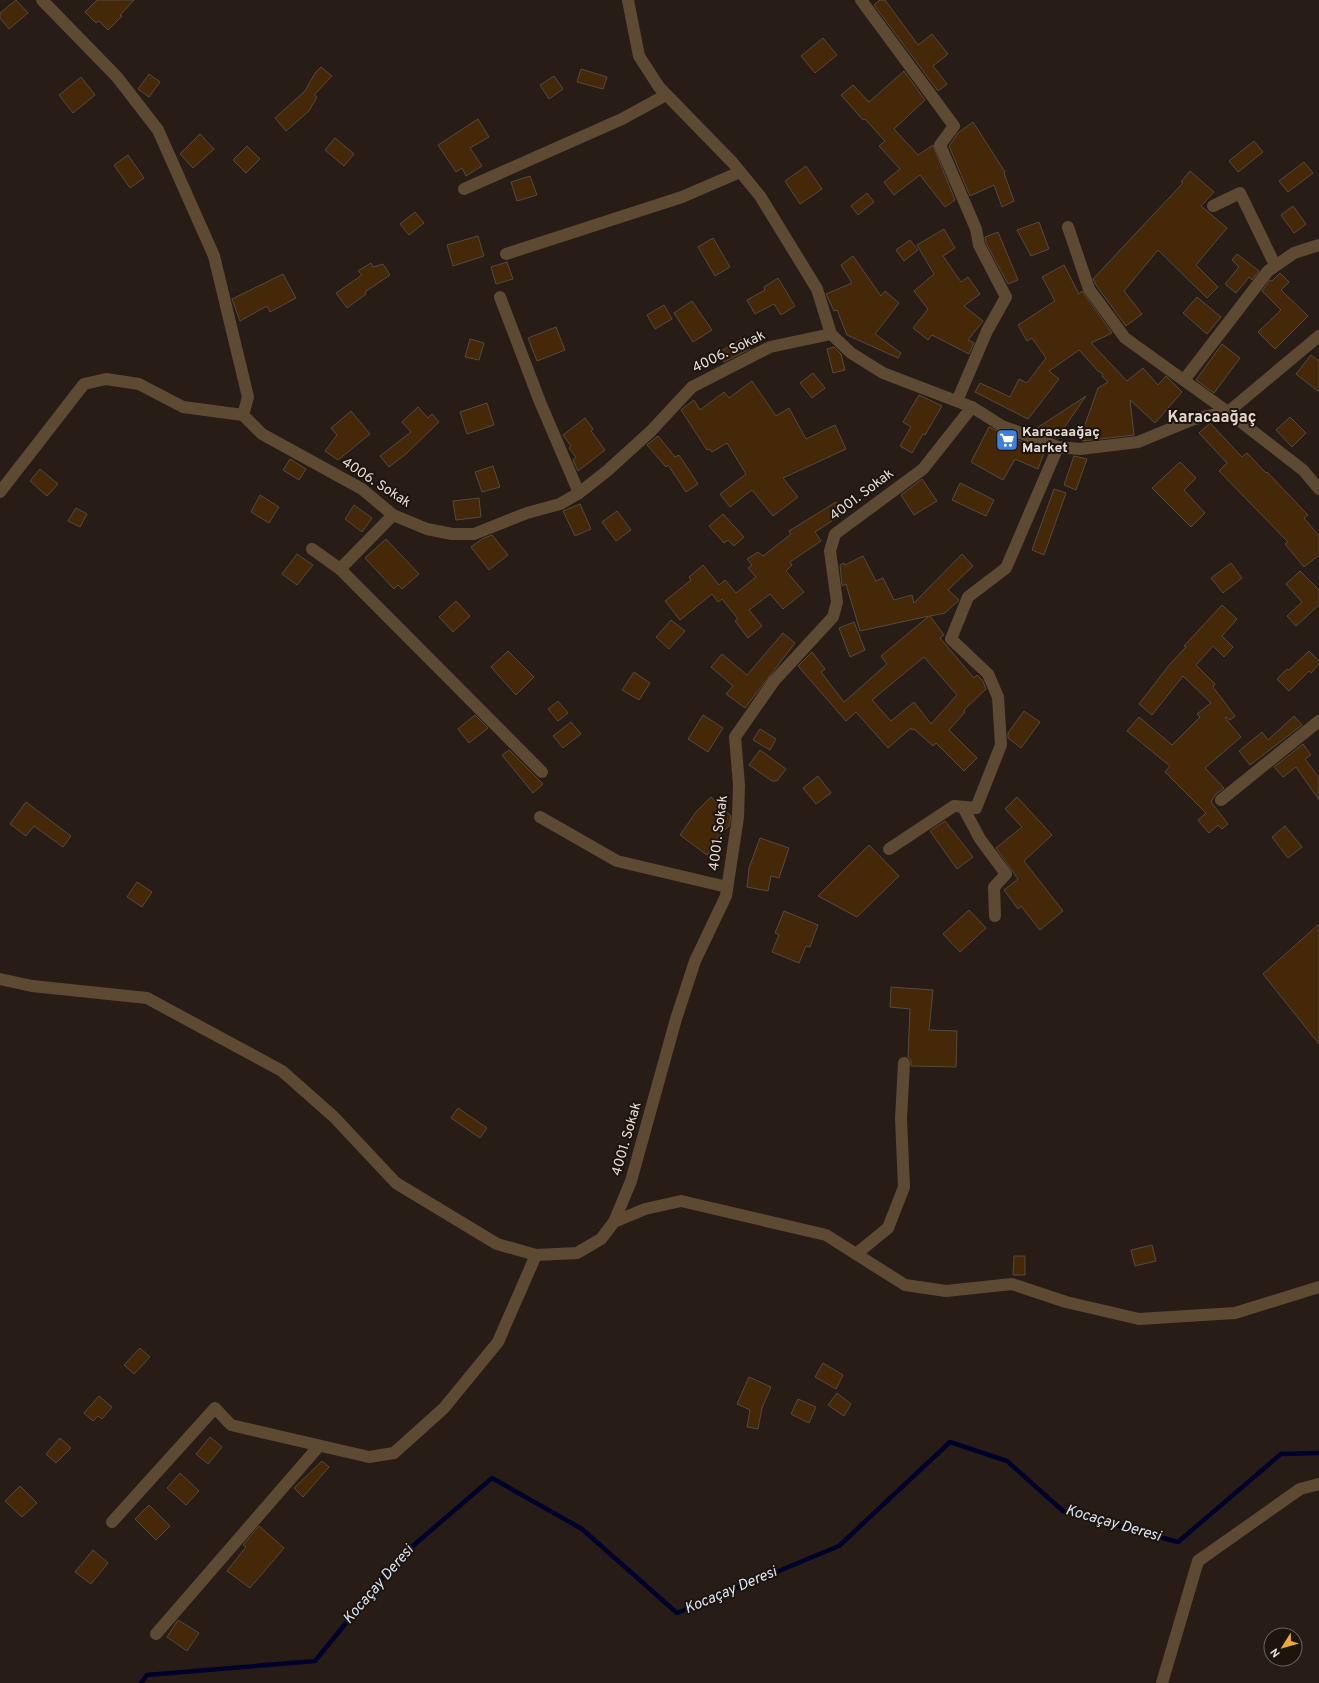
<svg xmlns="http://www.w3.org/2000/svg" width="1319" height="1683" font-family="Overpass,sans-serif">
<style>
.lines{fill:none;stroke-linecap:round;stroke-linejoin:round}
.stream{stroke:#00002c;stroke-width:4.5}
.building{fill:#442807;stroke:#544a40;fill-rule:evenodd}
.minor{stroke:#5e4a32;stroke-width:12}
.labels{text-anchor:middle;dominant-baseline:central;stroke-width:4;stroke-linejoin:round;paint-order:stroke}
.street-label{font-size:14px;fill:#e5ded9;stroke:#1d140d}
.poi-label{font-size:14px;font-weight:bold;fill:#e5ded9;stroke:#1d140d;text-anchor:start}
.water-label{font-size:15px;font-style:italic;fill:#d7e4f4;stroke:#1d140d}
.quarter-label{font-size:16px;font-weight:bold;fill:#e6d8ce;stroke:#1d140d}
</style>
<rect width="100%" height="100%" fill="#271d16"/>
<g class="lines">
<path class="stream" d="M 141,1683 L 147,1675 L 315,1661 L 400,1557 L 492,1478 L 582,1529 L 677,1613 L 839,1546 L 950,1442 L 1007,1461 L 1063,1511 L 1178,1542 L 1281,1454 L 1319,1453"/>
</g>
<g class="building">
<path d="M 16,0 L 28,13 L 9,29 L 0,18 L 0,13 Z"/>
<path d="M 97,0 L 134,0 L 120,15 L 122,16 L 108,30 L 99,21 L 96,23 L 85,12 Z"/>
<path d="M 880,0 L 885,0 L 918,45 L 932,34 L 948,54 L 933,66 L 947,84 L 938,91 L 874,5 Z"/>
<path d="M 823,38 L 837,55 L 815,73 L 801,56 Z"/>
<path d="M 321,67 L 332,76 L 314,95 L 317,97 L 309,111 L 286,131 L 275,118 L 305,91 L 315,73 Z"/>
<path d="M 581,69 L 607,77 L 603,89 L 577,82 Z"/>
<path d="M 904,71 L 925,100 L 894,129 L 918,155 L 933,145 L 955,200 L 945,207 L 920,175 L 894,195 L 884,182 L 900,169 L 879,146 L 885,141 L 865,119 L 863,120 L 841,95 L 853,85 L 869,102 Z"/>
<path d="M 149,74 L 160,82 L 149,97 L 138,89 Z"/>
<path d="M 554,76 L 563,89 L 549,99 L 540,85 Z"/>
<path d="M 81,77 L 95,95 L 73,113 L 59,95 Z"/>
<path d="M 478,119 L 489,137 L 470,148 L 482,166 L 466,176 L 462,168 L 456,172 L 438,145 Z"/>
<path d="M 973,122 L 1005,172 L 1004,173 L 1014,201 L 1002,207 L 994,185 L 970,196 L 949,146 L 958,133 Z"/>
<path d="M 200,134 L 214,149 L 193,168 L 180,154 Z"/>
<path d="M 335,138 L 354,154 L 344,166 L 325,150 Z"/>
<path d="M 1254,141 L 1263,152 L 1238,172 L 1229,161 Z"/>
<path d="M 247,146 L 260,159 L 246,173 L 233,160 Z"/>
<path d="M 128,155 L 144,178 L 130,188 L 114,165 Z"/>
<path d="M 1304,162 L 1313,173 L 1288,192 L 1279,181 Z"/>
<path d="M 806,166 L 822,189 L 800,204 L 785,181 Z"/>
<path d="M 1190,171 L 1214,192 L 1201,206 L 1227,228 L 1196,265 L 1218,287 L 1207,298 L 1158,250 L 1124,291 L 1142,314 L 1126,326 L 1096,285 L 1093,279 L 1183,183 L 1181,182 Z"/>
<path d="M 530,176 L 537,195 L 517,201 L 511,182 Z"/>
<path d="M 867,193 L 874,202 L 858,215 L 851,206 Z"/>
<path d="M 1293,206 L 1306,224 L 1294,233 L 1281,215 Z"/>
<path d="M 415,212 L 424,223 L 409,235 L 400,224 Z"/>
<path d="M 1039,222 L 1049,249 L 1031,256 L 1017,230 Z"/>
<path d="M 944,229 L 955,248 L 943,256 L 961,282 L 968,277 L 980,294 L 964,306 L 983,321 L 968,340 L 974,343 L 969,354 L 932,335 L 928,340 L 913,328 L 928,309 L 914,291 L 934,274 L 917,245 Z"/>
<path d="M 998,232 L 1018,280 L 1008,284 L 986,243 L 985,237 Z"/>
<path d="M 478,236 L 484,256 L 453,266 L 447,245 Z"/>
<path d="M 713,238 L 730,267 L 715,276 L 698,247 Z"/>
<path d="M 910,240 L 918,250 L 904,261 L 896,250 Z"/>
<path d="M 1237,254 L 1259,271 L 1252,280 L 1249,277 L 1236,293 L 1225,284 L 1239,267 L 1232,260 Z"/>
<path d="M 853,256 L 881,296 L 885,291 L 899,303 L 875,334 L 901,353 L 898,358 L 847,335 L 837,310 L 834,311 L 826,294 L 852,283 L 841,265 Z"/>
<path d="M 507,262 L 513,279 L 496,284 L 491,267 Z"/>
<path d="M 371,263 L 373,267 L 383,264 L 390,275 L 365,292 L 366,294 L 347,308 L 336,293 L 362,275 L 358,271 Z"/>
<path d="M 1064,265 L 1079,294 L 1082,291 L 1112,333 L 1091,343 L 1127,381 L 1143,368 L 1158,385 L 1166,376 L 1182,392 L 1155,423 L 1130,400 L 1134,435 L 1083,441 L 1081,436 L 1098,388 L 1108,382 L 1102,376 L 1103,374 L 1098,371 L 1079,350 L 1049,371 L 1059,379 L 1028,419 L 975,392 L 980,383 L 1010,397 L 1019,379 L 1027,383 L 1046,358 L 1032,338 L 1027,341 L 1018,325 L 1055,301 L 1042,277 Z"/>
<path d="M 1280,273 L 1289,282 L 1281,290 L 1308,316 L 1275,349 L 1258,332 L 1281,310 L 1262,291 L 1270,280 L 1272,281 Z"/>
<path d="M 283,274 L 296,298 L 270,312 L 267,306 L 240,321 L 232,299 Z"/>
<path d="M 778,278 L 795,306 L 781,315 L 774,304 L 755,314 L 747,300 L 765,290 L 764,287 Z"/>
<path d="M 1197,297 L 1221,317 L 1207,334 L 1183,313 Z"/>
<path d="M 692,301 L 712,330 L 693,342 L 674,313 Z"/>
<path d="M 664,305 L 672,319 L 655,329 L 647,315 Z"/>
<path d="M 556,327 L 565,350 L 537,361 L 528,338 Z"/>
<path d="M 744,338 L 750,349 L 724,362 L 719,352 Z"/>
<path d="M 470,339 L 484,343 L 479,360 L 465,357 Z"/>
<path d="M 1222,344 L 1240,358 L 1214,393 L 1196,380 Z"/>
<path d="M 834,347 L 841,354 L 845,370 L 833,373 L 827,349 Z"/>
<path d="M 1311,355 L 1319,361 L 1319,392 L 1296,374 Z"/>
<path d="M 813,373 L 825,388 L 812,398 L 800,383 Z"/>
<path d="M 752,381 L 776,416 L 789,408 L 806,439 L 835,425 L 846,449 L 783,478 L 798,497 L 773,516 L 752,490 L 730,507 L 720,494 L 746,474 L 727,443 L 712,452 L 709,449 L 707,450 L 681,410 L 694,400 L 700,410 L 724,392 L 729,398 Z"/>
<path d="M 919,395 L 942,406 L 925,435 L 923,434 L 912,453 L 900,446 L 911,427 L 903,422 Z"/>
<path d="M 1086,396 L 1057,438 L 1034,430 Z"/>
<path d="M 487,403 L 494,425 L 467,434 L 460,412 Z"/>
<path d="M 418,407 L 428,418 L 432,414 L 439,422 L 407,453 L 389,467 L 380,456 L 411,432 L 402,422 Z"/>
<path d="M 351,411 L 370,434 L 338,460 L 325,451 L 337,435 L 331,428 Z"/>
<path d="M 1290,417 L 1306,433 L 1292,447 L 1276,430 Z"/>
<path d="M 585,418 L 593,429 L 591,431 L 605,450 L 578,471 L 573,460 L 576,457 L 569,448 L 571,446 L 563,435 Z"/>
<path d="M 1210,423 L 1242,457 L 1247,453 L 1266,473 L 1267,472 L 1308,515 L 1304,518 L 1319,536 L 1319,555 L 1304,567 L 1285,544 L 1288,542 L 1219,471 L 1227,463 L 1199,433 Z"/>
<path d="M 989,427 L 1013,438 L 1005,449 L 1018,440 L 1045,450 L 1038,469 L 1015,459 L 1003,480 L 971,462 Z"/>
<path d="M 658,436 L 675,457 L 679,455 L 698,484 L 686,492 L 668,465 L 666,467 L 647,445 Z"/>
<path d="M 1074,456 L 1087,459 L 1076,490 L 1064,485 Z"/>
<path d="M 290,459 L 306,469 L 299,480 L 283,470 Z"/>
<path d="M 1180,462 L 1196,478 L 1184,490 L 1205,513 L 1191,527 L 1152,488 Z"/>
<path d="M 493,466 L 500,487 L 482,492 L 475,472 Z"/>
<path d="M 40,469 L 58,484 L 47,496 L 30,481 Z"/>
<path d="M 922,479 L 937,501 L 914,515 L 901,495 Z"/>
<path d="M 960,483 L 994,500 L 986,516 L 952,500 Z"/>
<path d="M 1054,489 L 1066,493 L 1044,555 L 1032,550 Z"/>
<path d="M 260,495 L 279,507 L 269,523 L 251,512 Z"/>
<path d="M 479,498 L 481,517 L 456,520 L 453,501 Z"/>
<path d="M 836,502 L 844,513 L 815,532 L 821,541 L 790,562 L 792,565 L 786,571 L 804,592 L 783,609 L 770,594 L 749,610 L 762,626 L 748,638 L 735,621 L 738,619 L 722,599 L 718,602 L 712,594 L 680,620 L 665,601 L 691,580 L 689,577 L 703,565 L 719,585 L 725,580 L 736,593 L 756,577 L 748,568 L 752,565 L 747,559 L 758,552 L 763,556 L 791,534 L 789,531 Z"/>
<path d="M 580,504 L 591,529 L 575,536 L 563,511 Z"/>
<path d="M 354,505 L 372,518 L 362,532 L 345,519 Z"/>
<path d="M 76,508 L 87,514 L 80,527 L 68,521 Z"/>
<path d="M 617,511 L 631,530 L 616,541 L 602,522 Z"/>
<path d="M 723,514 L 744,537 L 734,546 L 728,540 L 724,543 L 709,526 Z"/>
<path d="M 492,535 L 508,555 L 489,570 L 471,547 L 482,539 Z"/>
<path d="M 386,539 L 419,574 L 402,589 L 398,585 L 394,589 L 365,558 Z"/>
<path d="M 297,554 L 313,565 L 297,585 L 282,574 Z"/>
<path d="M 962,554 L 973,566 L 948,590 L 959,600 L 945,613 L 930,616 L 944,635 L 940,638 L 974,678 L 977,675 L 983,681 L 986,689 L 964,710 L 965,712 L 949,730 L 977,758 L 964,771 L 936,743 L 933,746 L 914,729 L 912,730 L 911,728 L 888,748 L 856,712 L 846,721 L 798,666 L 812,652 L 825,669 L 821,672 L 844,702 L 887,664 L 881,656 L 929,616 L 860,631 L 846,584 L 842,586 L 840,565 L 844,563 L 845,565 L 863,556 L 876,581 L 883,578 L 894,600 L 912,595 L 914,603 ZM 924,657 L 957,695 L 931,724 L 914,702 L 891,721 L 872,700 Z"/>
<path d="M 1231,563 L 1242,578 L 1223,593 L 1211,578 Z"/>
<path d="M 1300,571 L 1319,590 L 1319,605 L 1296,626 L 1287,616 L 1302,602 L 1286,584 Z"/>
<path d="M 456,601 L 470,616 L 453,632 L 439,617 Z"/>
<path d="M 1222,605 L 1237,619 L 1222,636 L 1233,647 L 1224,657 L 1213,646 L 1196,665 L 1215,684 L 1213,687 L 1235,716 L 1230,720 L 1226,717 L 1225,718 L 1241,737 L 1205,768 L 1224,788 L 1216,794 L 1211,802 L 1228,824 L 1222,829 L 1218,825 L 1209,833 L 1198,820 L 1206,813 L 1165,772 L 1170,766 L 1127,731 L 1139,717 L 1172,745 L 1200,717 L 1197,714 L 1211,703 L 1183,676 L 1152,715 L 1139,704 L 1170,664 L 1186,647 L 1184,646 Z"/>
<path d="M 671,620 L 685,631 L 669,649 L 656,637 Z"/>
<path d="M 854,622 L 865,650 L 850,657 L 839,628 Z"/>
<path d="M 783,633 L 795,643 L 745,708 L 726,694 L 733,686 L 711,667 L 722,654 L 747,675 Z"/>
<path d="M 508,651 L 534,677 L 516,695 L 491,667 Z"/>
<path d="M 1309,651 L 1319,661 L 1319,664 L 1311,673 L 1309,671 L 1289,691 L 1277,679 L 1287,669 L 1289,670 Z"/>
<path d="M 634,672 L 650,683 L 639,700 L 622,690 Z"/>
<path d="M 558,701 L 568,713 L 558,721 L 548,709 Z"/>
<path d="M 1024,711 L 1040,722 L 1021,748 L 1008,738 L 1008,733 Z"/>
<path d="M 475,715 L 488,728 L 469,743 L 458,729 Z"/>
<path d="M 703,715 L 723,728 L 708,752 L 688,739 Z"/>
<path d="M 1294,716 L 1302,725 L 1250,765 L 1239,751 L 1262,732 L 1268,740 Z"/>
<path d="M 571,722 L 581,734 L 563,748 L 553,736 Z"/>
<path d="M 760,729 L 776,739 L 770,750 L 753,740 Z"/>
<path d="M 1303,744 L 1311,755 L 1305,759 L 1319,778 L 1319,800 L 1296,767 L 1283,777 L 1274,767 Z"/>
<path d="M 509,750 L 543,784 L 533,793 L 502,755 Z"/>
<path d="M 760,750 L 786,769 L 777,781 L 772,781 L 749,765 Z"/>
<path d="M 818,776 L 831,793 L 816,804 L 803,788 Z"/>
<path d="M 711,797 L 731,816 L 729,826 L 712,843 L 714,844 L 707,855 L 680,835 L 696,812 Z"/>
<path d="M 1017,797 L 1052,835 L 1024,861 L 1063,911 L 1040,930 L 1021,906 L 1018,909 L 1004,890 L 1018,879 L 996,848 L 1022,827 L 1005,809 Z"/>
<path d="M 26,802 L 71,836 L 63,847 L 34,826 L 26,836 L 10,824 Z"/>
<path d="M 945,821 L 973,857 L 957,869 L 930,831 Z"/>
<path d="M 1285,826 L 1302,847 L 1288,858 L 1272,837 Z"/>
<path d="M 760,838 L 789,848 L 779,878 L 771,876 L 768,891 L 747,887 L 749,868 Z"/>
<path d="M 869,845 L 899,876 L 857,917 L 818,896 Z"/>
<path d="M 137,882 L 152,892 L 142,907 L 127,897 Z"/>
<path d="M 969,910 L 986,928 L 960,952 L 943,934 Z"/>
<path d="M 784,911 L 818,925 L 810,947 L 806,946 L 799,963 L 772,952 L 779,935 L 775,933 Z"/>
<path d="M 1319,924 L 1319,1044 L 1263,974 Z"/>
<path d="M 891,987 L 933,990 L 929,1030 L 957,1031 L 956,1067 L 911,1066 L 911,1060 L 908,1057 L 910,1009 L 890,1007 Z"/>
<path d="M 458,1108 L 487,1128 L 480,1138 L 451,1118 Z"/>
<path d="M 1152,1245 L 1156,1261 L 1135,1266 L 1131,1250 Z"/>
<path d="M 1014,1256 L 1025,1256 L 1025,1275 L 1013,1275 Z"/>
<path d="M 140,1348 L 150,1357 L 134,1374 L 124,1365 Z"/>
<path d="M 823,1363 L 843,1375 L 836,1389 L 815,1377 Z"/>
<path d="M 749,1377 L 771,1387 L 762,1408 L 758,1429 L 747,1427 L 750,1410 L 737,1404 Z"/>
<path d="M 837,1393 L 851,1404 L 844,1416 L 828,1405 Z"/>
<path d="M 99,1396 L 112,1407 L 102,1419 L 98,1416 L 93,1421 L 84,1413 Z"/>
<path d="M 798,1399 L 816,1407 L 809,1423 L 791,1414 Z"/>
<path d="M 210,1437 L 222,1447 L 208,1464 L 196,1454 Z"/>
<path d="M 60,1438 L 71,1448 L 56,1463 L 46,1454 Z"/>
<path d="M 322,1461 L 329,1467 L 303,1497 L 294,1488 Z"/>
<path d="M 180,1473 L 199,1491 L 186,1505 L 167,1488 Z"/>
<path d="M 20,1486 L 37,1503 L 22,1517 L 5,1501 Z"/>
<path d="M 149,1505 L 170,1526 L 156,1540 L 135,1519 Z"/>
<path d="M 259,1526 L 284,1548 L 250,1588 L 227,1571 L 246,1547 L 243,1545 Z"/>
<path d="M 93,1550 L 108,1563 L 91,1584 L 75,1572 Z"/>
<path d="M 178,1620 L 199,1633 L 187,1651 L 167,1637 Z"/>
</g>
<g class="lines">
<g class="minor">
<path d="M 42,0 L 117,77 L 158,130 L 214,256 L 248,397 L 243,415"/>
<path d="M 628,0 L 639,56 L 659,87 L 733,163 L 760,196 L 817,289 L 831,334"/>
<path d="M 861,0 L 954,126 L 940,145 L 976,229 L 979,245 L 1006,297 L 987,331 L 957,401"/>
<path d="M 464,189 L 622,119 L 666,95"/>
<path d="M 1213,206 L 1240,193 L 1275,265"/>
<path d="M 1068,227 L 1089,289 L 1125,338 L 1228,412 L 1303,470 L 1319,489"/>
<path d="M 506,254 L 682,197 L 740,172"/>
<path d="M 500,297 L 540,402 L 579,493"/>
<path d="M 1184,380 L 1268,271 L 1294,253 L 1319,245"/>
<path d="M 243,415 L 262,434 L 362,489 L 393,515 L 427,529 L 452,534 L 474,534 L 527,513 L 560,504 L 579,493 L 607,471 L 651,431 L 692,387 L 770,347 L 831,334 L 851,353 L 883,373 L 972,407 L 1002,426 L 1058,447 L 1080,449 L 1138,442 L 1194,419 L 1228,412 L 1319,336"/>
<path d="M 0,492 L 84,384 L 106,379 L 139,384 L 183,407 L 243,415"/>
<path d="M 312,549 L 340,569 L 542,772"/>
<path d="M 340,569 L 393,515"/>
<path d="M 1221,800 L 1319,721"/>
<path d="M 963,807 L 980,839 L 1006,874 L 994,887 L 995,916"/>
<path d="M 540,817 L 617,861 L 727,887"/>
<path d="M 889,849 L 954,806 L 976,808 L 1001,745 L 998,697 L 988,674 L 951,639 L 968,597 L 1006,568 L 1058,447"/>
<path d="M 0,979 L 32,986 L 147,998 L 282,1071 L 334,1117 L 396,1183 L 497,1244 L 536,1255 L 577,1253 L 601,1239 L 614,1222 L 645,1209 L 681,1201 L 826,1235 L 905,1285 L 946,1291 L 1012,1284 L 1066,1302 L 1139,1319 L 1235,1313 L 1319,1287"/>
<path d="M 614,1222 L 631,1181 L 676,1019 L 695,961 L 726,896 L 738,817 L 739,785 L 735,737 L 774,681 L 833,617 L 837,602 L 830,551 L 835,534 L 923,469 L 972,407"/>
<path d="M 856,1254 L 888,1228 L 904,1187 L 901,1119 L 904,1063"/>
<path d="M 112,1522 L 215,1408 L 231,1425 L 369,1457 L 394,1453 L 444,1408 L 498,1342 L 536,1255"/>
<path d="M 156,1634 L 319,1446"/>
<path d="M 1162,1683 L 1198,1561 L 1300,1489 L 1319,1484"/>
</g>
</g>
<defs>
<g id="supermarket-square" transform="scale(1.15)"><rect x="-9" y="-9" width="18" height="18" rx="4" fill="#3f7fe0" stroke="#1d140d"/><path d="M-6-5.5h2.5l.6 2H6L4.5 2H-2.5L-4.4-4H-6ZM-1.5 3.2a1.3 1.3 0 1 0 .1 0ZM3 3.2a1.3 1.3 0 1 0 .1 0Z" fill="#fff"/></g>
</defs>
<g fill-rule="evenodd">
<use href="#supermarket-square" x="1007" y="440"/>
</g>
<g class="labels">
<g class="street-label">
<text transform="translate(729 352) rotate(-26)">4006. Sokak</text>
<text transform="translate(376 483) rotate(33)">4006. Sokak</text>
<text transform="translate(862 495) rotate(-37)">4001. Sokak</text>
<text transform="translate(719 833) rotate(-83)">4001. Sokak</text>
<text transform="translate(627 1139) rotate(-74)">4001. Sokak</text>
</g>
<g class="poi-label">
<text x="1022" y="432">Karacaağaç<tspan x="1022" dy="16">Market</tspan></text>
</g>
<g class="water-label">
<text transform="translate(1113 1524) rotate(16)">Kocaçay Deresi</text>
<text transform="translate(379 1585) rotate(-49)">Kocaçay Deresi</text>
<text transform="translate(731 1591) rotate(-23)">Kocaçay Deresi</text>
</g>
<g class="quarter-label">
<text x="1212" y="418">Karacaağaç</text>
</g>
</g>
<g transform="translate(1283 1647) rotate(233)"><circle r="19" fill="#1d140d" stroke="#6d655f"/>
<path d="M0-3L7 15L0 10L-7 15Z" fill="#ebaa39"/>
<text y="-6" font-size="11" font-weight="bold" text-anchor="middle" fill="#e5ded9">N</text>
</g>
</svg>
